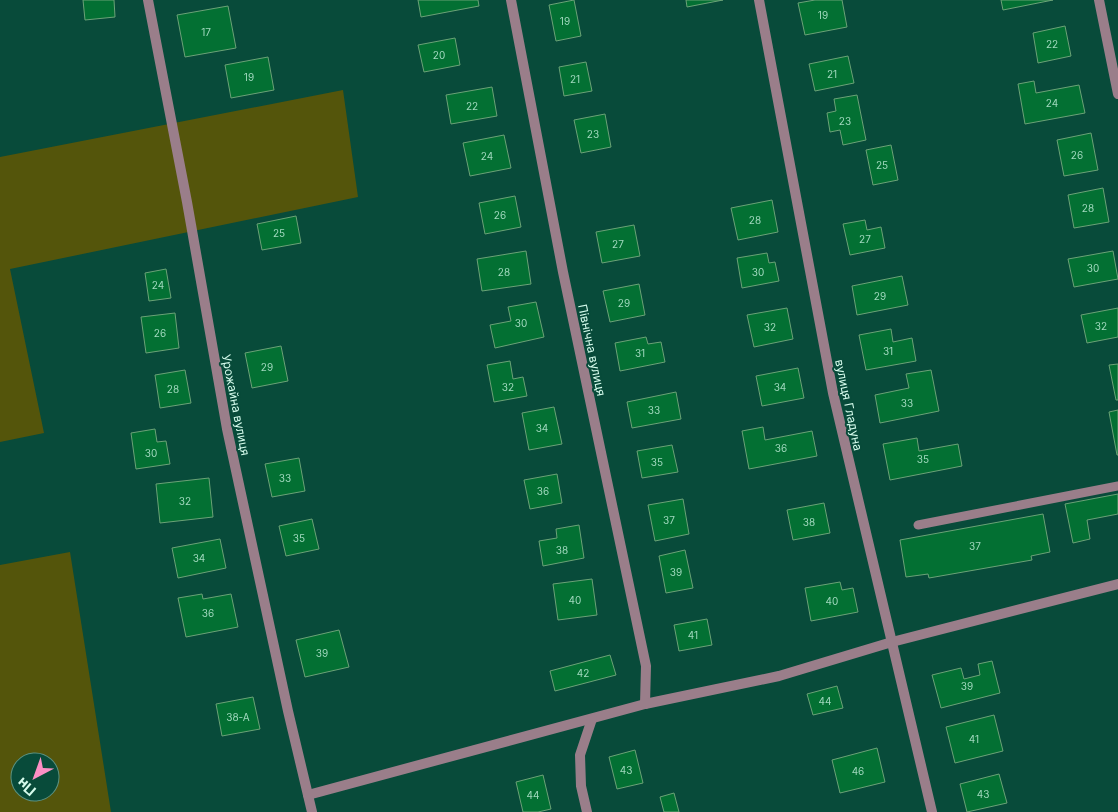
<svg xmlns="http://www.w3.org/2000/svg" width="1118" height="812" font-family="Inter,sans-serif">
<style>
.green{fill:#54550b;fill-rule:evenodd}
.building{fill:#037033;stroke:#6ba277}
.lines{fill:none;stroke-linecap:round;stroke-linejoin:round}
.lane{stroke:#9a7e8a;stroke-width:9}
.street{stroke:#9a7e8a;stroke-width:10}
.labels{text-anchor:middle;dominant-baseline:central;stroke-width:4;stroke-linejoin:round;paint-order:stroke}
.number-label{font-size:10px;fill:#a1d9be}
.street-label{font-size:12px;fill:#d6fced;stroke:#084b3a}
</style>
<rect width="100%" height="100%" fill="#084b3a"/>
<g class="green">
<path d="M 343,90 L 358,197 L 10,269 L 44,433 L 0,442 L 0,157 Z"/>
<path d="M 70,552 L 111,812 L 0,812 L 0,565 ZM 20,762 L 50,762 L 50,792 L 20,792 Z"/>
</g>
<g class="building">
<path d="M 83,0 L 114,0 L 115,17 L 85,20 Z"/>
<path d="M 418,0 L 478,0 L 479,6 L 421,17 Z"/>
<path d="M 574,0 L 581,36 L 556,41 L 549,5 Z"/>
<path d="M 686,0 L 723,0 L 687,7 Z"/>
<path d="M 815,0 L 842,0 L 847,27 L 805,35 L 798,3 Z"/>
<path d="M 1001,0 L 1053,0 L 1003,10 Z"/>
<path d="M 228,6 L 236,48 L 185,57 L 177,15 Z"/>
<path d="M 1065,26 L 1071,56 L 1038,63 L 1033,33 Z"/>
<path d="M 455,38 L 460,65 L 424,72 L 418,45 Z"/>
<path d="M 848,56 L 854,83 L 815,91 L 809,64 Z"/>
<path d="M 268,57 L 274,90 L 231,98 L 225,65 Z"/>
<path d="M 586,62 L 592,91 L 564,96 L 559,67 Z"/>
<path d="M 1034,81 L 1036,93 L 1079,85 L 1085,113 L 1025,124 L 1018,84 Z"/>
<path d="M 492,87 L 497,116 L 451,124 L 446,95 Z"/>
<path d="M 857,95 L 866,140 L 843,145 L 840,130 L 830,132 L 827,113 L 836,111 L 834,99 Z"/>
<path d="M 605,114 L 611,147 L 581,153 L 574,120 Z"/>
<path d="M 1091,133 L 1098,170 L 1064,176 L 1057,140 Z"/>
<path d="M 504,135 L 511,168 L 470,176 L 463,143 Z"/>
<path d="M 891,145 L 898,180 L 873,185 L 866,150 Z"/>
<path d="M 1103,188 L 1109,222 L 1074,228 L 1068,195 Z"/>
<path d="M 515,196 L 521,227 L 485,234 L 479,203 Z"/>
<path d="M 772,200 L 778,232 L 738,240 L 731,208 Z"/>
<path d="M 296,216 L 301,243 L 262,250 L 257,224 Z"/>
<path d="M 865,220 L 867,230 L 881,227 L 885,248 L 850,255 L 843,224 Z"/>
<path d="M 634,225 L 640,256 L 602,263 L 596,232 Z"/>
<path d="M 526,251 L 531,284 L 482,291 L 477,259 Z"/>
<path d="M 1113,251 L 1118,279 L 1074,287 L 1068,259 Z"/>
<path d="M 767,253 L 769,263 L 775,262 L 779,281 L 742,288 L 737,258 Z"/>
<path d="M 166,269 L 171,298 L 149,301 L 145,273 Z"/>
<path d="M 902,276 L 908,305 L 857,315 L 852,286 Z"/>
<path d="M 639,284 L 645,315 L 610,322 L 603,291 Z"/>
<path d="M 536,302 L 544,337 L 495,348 L 490,325 L 511,321 L 508,307 Z"/>
<path d="M 787,308 L 793,339 L 754,347 L 747,315 Z"/>
<path d="M 1118,308 L 1118,337 L 1087,343 L 1081,315 Z"/>
<path d="M 175,313 L 179,348 L 146,353 L 141,317 Z"/>
<path d="M 891,329 L 893,342 L 912,338 L 916,361 L 866,370 L 859,335 Z"/>
<path d="M 646,337 L 648,344 L 661,342 L 665,362 L 620,371 L 615,343 Z"/>
<path d="M 281,346 L 288,381 L 252,388 L 245,353 Z"/>
<path d="M 510,361 L 513,379 L 523,377 L 527,396 L 494,402 L 487,365 Z"/>
<path d="M 1118,364 L 1118,400 L 1116,400 L 1109,365 Z"/>
<path d="M 798,368 L 804,398 L 762,406 L 756,376 Z"/>
<path d="M 185,370 L 191,403 L 160,408 L 155,375 Z"/>
<path d="M 931,370 L 939,411 L 880,423 L 875,395 L 909,388 L 906,374 Z"/>
<path d="M 676,392 L 681,419 L 632,428 L 627,402 Z"/>
<path d="M 554,407 L 562,444 L 529,450 L 522,413 Z"/>
<path d="M 1118,410 L 1118,455 L 1117,455 L 1109,412 Z"/>
<path d="M 763,427 L 765,440 L 812,431 L 817,456 L 749,469 L 742,431 Z"/>
<path d="M 155,429 L 157,442 L 166,441 L 170,464 L 136,469 L 131,433 Z"/>
<path d="M 917,438 L 919,451 L 958,444 L 962,466 L 890,480 L 883,444 Z"/>
<path d="M 672,445 L 678,472 L 642,478 L 637,451 Z"/>
<path d="M 299,458 L 305,491 L 272,497 L 265,464 Z"/>
<path d="M 557,474 L 562,503 L 530,509 L 524,480 Z"/>
<path d="M 209,478 L 213,517 L 160,523 L 156,484 Z"/>
<path d="M 1118,494 L 1118,514 L 1087,520 L 1090,539 L 1073,543 L 1065,504 Z"/>
<path d="M 683,499 L 689,534 L 655,541 L 648,505 Z"/>
<path d="M 824,503 L 830,533 L 793,540 L 787,510 Z"/>
<path d="M 1043,514 L 1050,552 L 1031,556 L 1032,560 L 929,578 L 928,574 L 906,577 L 900,540 Z"/>
<path d="M 312,519 L 319,549 L 286,556 L 279,526 Z"/>
<path d="M 579,525 L 584,558 L 543,566 L 539,541 L 557,538 L 556,529 Z"/>
<path d="M 220,539 L 226,568 L 178,578 L 172,548 Z"/>
<path d="M 685,550 L 693,588 L 666,593 L 659,556 Z"/>
<path d="M 592,579 L 597,615 L 558,620 L 553,584 Z"/>
<path d="M 840,582 L 842,590 L 853,588 L 858,612 L 811,621 L 805,588 Z"/>
<path d="M 202,594 L 203,599 L 231,594 L 238,627 L 186,637 L 178,598 Z"/>
<path d="M 707,619 L 712,645 L 679,651 L 674,625 Z"/>
<path d="M 339,630 L 349,667 L 305,677 L 296,640 Z"/>
<path d="M 610,655 L 616,675 L 555,691 L 550,671 Z"/>
<path d="M 992,661 L 1000,693 L 941,708 L 932,675 L 961,668 L 964,679 L 980,675 L 978,664 Z"/>
<path d="M 837,686 L 843,708 L 813,715 L 807,694 Z"/>
<path d="M 253,697 L 260,729 L 222,736 L 216,704 Z"/>
<path d="M 994,715 L 1003,751 L 955,763 L 946,727 Z"/>
<path d="M 877,748 L 885,782 L 840,793 L 832,760 Z"/>
<path d="M 635,750 L 643,783 L 617,789 L 609,757 Z"/>
<path d="M 999,774 L 1007,803 L 967,812 L 960,784 Z"/>
<path d="M 543,775 L 551,809 L 538,812 L 523,812 L 516,782 Z"/>
<path d="M 674,793 L 679,812 L 664,812 L 660,797 Z"/>
</g>
<g class="lines">
<path class="lane" d="M 918,525 L 1118,486"/>
<g class="street">
<path d="M 148,0 L 187,202 L 227,429 L 288,711 L 312,812"/>
<path d="M 511,0 L 563,272 L 646,666 L 645,704"/>
<path d="M 759,0 L 833,393 L 932,812"/>
<path d="M 1099,0 L 1118,94"/>
<path d="M 308,795 L 645,704 L 779,676 L 892,642 L 1118,584"/>
<path d="M 587,812 L 581,786 L 580,755 L 592,719"/>
</g>
</g>
<g class="labels">
<g class="number-label">
<text x="823" y="15">19</text>
<text x="565" y="21">19</text>
<text x="206" y="32">17</text>
<text x="1052" y="44">22</text>
<text x="439" y="55">20</text>
<text x="832" y="74">21</text>
<text x="249" y="77">19</text>
<text x="575" y="79">21</text>
<text x="1052" y="103">24</text>
<text x="472" y="106">22</text>
<text x="845" y="121">23</text>
<text x="593" y="134">23</text>
<text x="1077" y="155">26</text>
<text x="487" y="156">24</text>
<text x="882" y="165">25</text>
<text x="1088" y="208">28</text>
<text x="500" y="215">26</text>
<text x="755" y="220">28</text>
<text x="279" y="233">25</text>
<text x="865" y="239">27</text>
<text x="618" y="244">27</text>
<text x="1093" y="268">30</text>
<text x="504" y="272">28</text>
<text x="758" y="272">30</text>
<text x="158" y="285">24</text>
<text x="880" y="296">29</text>
<text x="624" y="303">29</text>
<text x="521" y="323">30</text>
<text x="1101" y="326">32</text>
<text x="770" y="327">32</text>
<text x="160" y="333">26</text>
<text x="888" y="351">31</text>
<text x="640" y="353">31</text>
<text x="267" y="367">29</text>
<text x="508" y="387">32</text>
<text x="780" y="387">34</text>
<text x="173" y="389">28</text>
<text x="907" y="403">33</text>
<text x="654" y="410">33</text>
<text x="542" y="428">34</text>
<text x="781" y="448">36</text>
<text x="151" y="453">30</text>
<text x="923" y="459">35</text>
<text x="657" y="462">35</text>
<text x="285" y="478">33</text>
<text x="543" y="491">36</text>
<text x="185" y="501">32</text>
<text x="669" y="520">37</text>
<text x="809" y="522">38</text>
<text x="299" y="538">35</text>
<text x="975" y="546">37</text>
<text x="562" y="550">38</text>
<text x="199" y="558">34</text>
<text x="676" y="572">39</text>
<text x="575" y="600">40</text>
<text x="832" y="601">40</text>
<text x="208" y="613">36</text>
<text x="693" y="635">41</text>
<text x="322" y="653">39</text>
<text x="583" y="673">42</text>
<text x="967" y="686">39</text>
<text x="825" y="701">44</text>
<text x="238" y="717">38-А</text>
<text x="974" y="739">41</text>
<text x="626" y="770">43</text>
<text x="858" y="771">46</text>
<text x="983" y="794">43</text>
<text x="533" y="795">44</text>
</g>
<g class="street-label">
<text transform="translate(592 350) rotate(78)">Північна вулиця</text>
<text transform="translate(236 405) rotate(79)">Урожайна вулиця</text>
<text transform="translate(849 405) rotate(78)">вулиця Гладуна</text>
</g>
</g>
<g transform="translate(35 777) rotate(221)"><circle r="24" fill="#084b3a" stroke="#5a9282"/>
<path d="M0-4L9 19L0 12L-9 19Z" fill="#fb8fc4"/>
<text y="-8" font-size="14" font-weight="bold" text-anchor="middle" fill="#d6fced">Пн</text>
</g>
</svg>
